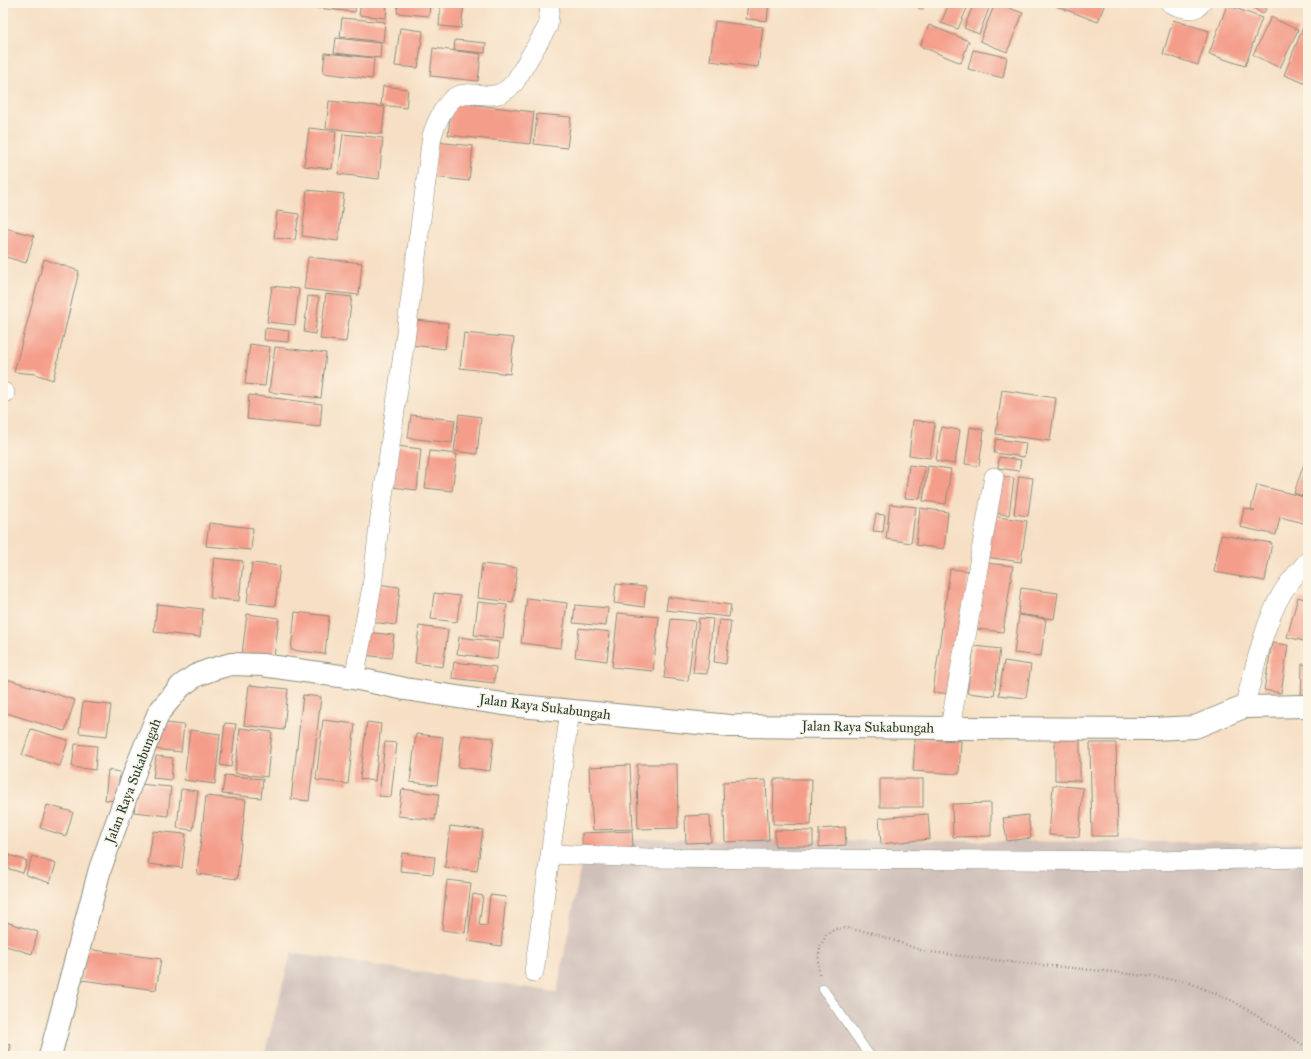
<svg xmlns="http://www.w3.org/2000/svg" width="1311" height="1059" font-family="'IM FELL Great Primer',serif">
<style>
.industrial{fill:#cfc0ba}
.building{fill:#f49d8a}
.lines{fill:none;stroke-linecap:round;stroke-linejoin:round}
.service-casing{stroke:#8a8e7c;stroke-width:10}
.minor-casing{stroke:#8a8e7c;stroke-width:20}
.tertiary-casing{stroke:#8a8e7c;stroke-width:24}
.path{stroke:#8a8e7c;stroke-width:2.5;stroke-dasharray:1 3;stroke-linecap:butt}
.service{stroke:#fff;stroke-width:9}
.minor{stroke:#fff;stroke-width:19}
.tertiary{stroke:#fff;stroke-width:22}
.labels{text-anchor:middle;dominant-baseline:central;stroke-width:3;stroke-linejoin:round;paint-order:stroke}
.street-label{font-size:14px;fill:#1f3d34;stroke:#fcf5e5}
</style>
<rect width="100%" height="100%" fill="#fcf5e5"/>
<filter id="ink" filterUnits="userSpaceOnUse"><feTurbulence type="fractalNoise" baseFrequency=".025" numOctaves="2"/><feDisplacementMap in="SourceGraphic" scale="8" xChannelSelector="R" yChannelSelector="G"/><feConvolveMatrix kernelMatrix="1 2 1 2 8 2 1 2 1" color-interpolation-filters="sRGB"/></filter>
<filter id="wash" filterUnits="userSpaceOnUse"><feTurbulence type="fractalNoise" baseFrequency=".012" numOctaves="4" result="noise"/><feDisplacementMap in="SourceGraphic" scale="16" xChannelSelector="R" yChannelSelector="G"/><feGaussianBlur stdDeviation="0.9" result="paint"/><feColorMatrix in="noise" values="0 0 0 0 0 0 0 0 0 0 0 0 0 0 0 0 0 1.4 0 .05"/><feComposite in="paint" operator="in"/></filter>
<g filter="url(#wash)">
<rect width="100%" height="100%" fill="#f6dfc4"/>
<path class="industrial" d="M 586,839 L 1308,843 L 1308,1056 L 264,1056 L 291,953 L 557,992 Z"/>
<g id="blocks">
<g class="building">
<path d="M 317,3 L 356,3 L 355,12 L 317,8 Z"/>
<path d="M 361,3 L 387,3 L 386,18 L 359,15 Z"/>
<path d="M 398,3 L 430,3 L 429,16 L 397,13 Z"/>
<path d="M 441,3 L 464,3 L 461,28 L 439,26 Z"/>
<path d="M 492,3 L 510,3 L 510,6 Z"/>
<path d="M 721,3 L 735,3 L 735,6 Z"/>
<path d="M 748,3 L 769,3 L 767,21 L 746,19 Z"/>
<path d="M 912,3 L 927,3 L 922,10 Z"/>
<path d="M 949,3 L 960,3 L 968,6 L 958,29 L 941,23 Z"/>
<path d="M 974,3 L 982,3 L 990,6 L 979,34 L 964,28 Z"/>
<path d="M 995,3 L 1023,13 L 1007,52 L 980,41 Z"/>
<path d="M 1057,3 L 1105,3 L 1098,22 L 1056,6 Z"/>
<path d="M 1245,3 L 1269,3 L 1263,14 Z"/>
<path d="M 1227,5 L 1262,18 L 1245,66 L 1209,54 Z"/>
<path d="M 1271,17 L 1298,30 L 1280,68 L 1253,55 Z"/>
<path d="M 342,18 L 385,22 L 383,42 L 340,37 Z"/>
<path d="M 1173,20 L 1209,31 L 1198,65 L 1163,54 Z"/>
<path d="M 715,21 L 763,27 L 758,67 L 710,61 Z"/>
<path d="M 929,25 L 969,41 L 961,63 L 920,46 Z"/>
<path d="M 1304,25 L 1308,27 L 1307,84 L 1284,75 Z"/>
<path d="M 400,28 L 423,31 L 418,68 L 395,66 Z"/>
<path d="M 336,38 L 381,43 L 380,58 L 334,53 Z"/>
<path d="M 455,40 L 486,43 L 485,53 L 454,50 Z"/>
<path d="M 433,48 L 481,54 L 478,81 L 430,76 Z"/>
<path d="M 973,50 L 1007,57 L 1003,78 L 968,69 Z"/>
<path d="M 325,53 L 374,58 L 372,79 L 323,73 Z"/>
<path d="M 383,86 L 408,89 L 406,108 L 381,105 Z"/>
<path d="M 329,101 L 385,107 L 382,134 L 326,128 Z"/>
<path d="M 452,102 L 534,112 L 530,144 L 448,135 Z"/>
<path d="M 537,114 L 571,117 L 567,148 L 534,144 Z"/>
<path d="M 309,128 L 336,131 L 332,169 L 304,166 Z"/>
<path d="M 343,134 L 383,138 L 379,179 L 338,174 Z"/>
<path d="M 437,142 L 473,146 L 469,181 L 433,177 Z"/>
<path d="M 307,190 L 344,194 L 338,241 L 302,236 Z"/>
<path d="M 277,211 L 299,214 L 295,240 L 274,238 Z"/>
<path d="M 6,228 L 34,236 L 26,263 L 3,256 L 3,239 Z"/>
<path d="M 308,257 L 362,263 L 359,295 L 304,289 Z"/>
<path d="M 44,259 L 79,271 L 53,380 L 35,374 L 14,372 Z"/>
<path d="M 272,286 L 299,289 L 295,325 L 267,322 Z"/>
<path d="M 326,294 L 352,297 L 346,342 L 320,339 Z"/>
<path d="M 308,296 L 319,297 L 315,334 L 304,332 Z"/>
<path d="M 414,320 L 448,323 L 445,349 L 411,345 Z"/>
<path d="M 265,328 L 289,331 L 288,342 L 264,340 Z"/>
<path d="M 464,333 L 514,338 L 510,374 L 460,368 Z"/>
<path d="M 250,344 L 270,347 L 265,386 L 245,384 Z"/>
<path d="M 275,347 L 326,353 L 321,398 L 269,392 Z"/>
<path d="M 1002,390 L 1056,398 L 1050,441 L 996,434 Z"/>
<path d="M 249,395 L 322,404 L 320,427 L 247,419 Z"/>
<path d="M 459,414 L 481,417 L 477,454 L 454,451 Z"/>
<path d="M 411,415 L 455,420 L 452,443 L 408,438 Z"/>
<path d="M 913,420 L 935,423 L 930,458 L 909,455 Z"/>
<path d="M 941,427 L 960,430 L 955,464 L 936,461 Z"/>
<path d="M 970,427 L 984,430 L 979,466 L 965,464 Z"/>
<path d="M 996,439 L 1026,443 L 1024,457 L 994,453 Z"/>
<path d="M 397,446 L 421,449 L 417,490 L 392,487 Z"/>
<path d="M 430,451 L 457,454 L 452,491 L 425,488 Z"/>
<path d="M 1308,452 L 1308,498 L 1294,493 Z"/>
<path d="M 999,457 L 1021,460 L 1019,471 L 998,468 Z"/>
<path d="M 909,465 L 925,467 L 920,499 L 905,498 Z"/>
<path d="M 928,466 L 951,469 L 946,504 L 923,501 Z"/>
<path d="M 998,476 L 1014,478 L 1009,515 L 993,513 Z"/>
<path d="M 1019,476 L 1033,478 L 1028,516 L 1014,514 Z"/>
<path d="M 1257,485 L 1308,498 L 1308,524 L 1280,517 L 1276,535 L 1240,527 L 1244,508 L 1255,511 L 1251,509 Z"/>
<path d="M 890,504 L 916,507 L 911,543 L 886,539 Z"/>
<path d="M 920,508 L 948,512 L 944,549 L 916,545 Z"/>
<path d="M 876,514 L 885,515 L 883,532 L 873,531 Z"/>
<path d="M 991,516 L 1027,521 L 1021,562 L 985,557 Z"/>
<path d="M 209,523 L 253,528 L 251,550 L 206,546 Z"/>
<path d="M 1221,535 L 1272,543 L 1265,581 L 1214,572 Z"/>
<path d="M 214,558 L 243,561 L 239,601 L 210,598 Z"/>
<path d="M 252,563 L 280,566 L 275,606 L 247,603 Z"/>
<path d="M 986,563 L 1013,566 L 1003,632 L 977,629 Z"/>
<path d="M 482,564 L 517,568 L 513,602 L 478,598 Z"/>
<path d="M 950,569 L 969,571 L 951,694 L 933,692 Z"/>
<path d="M 376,584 L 400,587 L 396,625 L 371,622 Z"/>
<path d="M 616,584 L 646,587 L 644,607 L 614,603 Z"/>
<path d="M 1021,588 L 1058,593 L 1054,619 L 1018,614 Z"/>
<path d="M 434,593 L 460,596 L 457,622 L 431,619 Z"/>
<path d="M 668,597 L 731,605 L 729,617 L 666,610 Z"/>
<path d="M 1298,597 L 1308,600 L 1308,642 L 1287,637 Z"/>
<path d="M 527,598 L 567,603 L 561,648 L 521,643 Z"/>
<path d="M 478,602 L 507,605 L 503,638 L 474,635 Z"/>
<path d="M 157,604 L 203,609 L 200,637 L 154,632 Z"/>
<path d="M 575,605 L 608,608 L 606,626 L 573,623 Z"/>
<path d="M 295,612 L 329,616 L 325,654 L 291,650 Z"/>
<path d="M 618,613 L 659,617 L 653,671 L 612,667 Z"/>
<path d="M 247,614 L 279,618 L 274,657 L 242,654 Z"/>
<path d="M 1019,615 L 1046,619 L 1041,656 L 1014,653 Z"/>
<path d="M 699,618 L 713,619 L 707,674 L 693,673 Z"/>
<path d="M 671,619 L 695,621 L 688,681 L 664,678 Z"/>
<path d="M 719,620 L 731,621 L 726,664 L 714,662 Z"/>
<path d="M 419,626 L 448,630 L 443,667 L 415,663 Z"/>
<path d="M 579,628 L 610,632 L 607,661 L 575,657 Z"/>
<path d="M 365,632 L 394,635 L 391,658 L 362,655 Z"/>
<path d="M 459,637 L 499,642 L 497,659 L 457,654 Z"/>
<path d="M 1272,643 L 1288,645 L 1281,693 L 1264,690 Z"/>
<path d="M 974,646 L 1000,649 L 994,696 L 967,693 Z"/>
<path d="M 1004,661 L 1031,665 L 1026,698 L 999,695 Z"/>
<path d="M 454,662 L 496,667 L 494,683 L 452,678 Z"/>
<path d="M 1302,664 L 1308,665 L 1308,700 L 1301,700 Z"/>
<path d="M 3,678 L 75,700 L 65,731 L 3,712 Z"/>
<path d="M 249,685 L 288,689 L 284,730 L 244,725 Z"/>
<path d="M 303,695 L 321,697 L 309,801 L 291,799 Z"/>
<path d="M 83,702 L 111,705 L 107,736 L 79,733 Z"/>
<path d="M 323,720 L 355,724 L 348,784 L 316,780 Z"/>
<path d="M 156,722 L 184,725 L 181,752 L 153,749 Z"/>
<path d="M 367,722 L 381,724 L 375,781 L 360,779 Z"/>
<path d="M 225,723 L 236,724 L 231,767 L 220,765 Z"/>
<path d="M 240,728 L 272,732 L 267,777 L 235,773 Z"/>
<path d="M 31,729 L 68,740 L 60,766 L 22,755 Z"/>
<path d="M 190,730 L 220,734 L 215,784 L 184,780 Z"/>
<path d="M 416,734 L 443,737 L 437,785 L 410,782 Z"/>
<path d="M 462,735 L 494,738 L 490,771 L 458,767 Z"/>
<path d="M 915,739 L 961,741 L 959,774 L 913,771 Z"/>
<path d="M 1055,739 L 1080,739 L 1080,781 L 1055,780 Z"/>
<path d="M 385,742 L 397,743 L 391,797 L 379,796 Z"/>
<path d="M 1090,743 L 1116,743 L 1118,836 L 1092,836 Z"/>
<path d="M 75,744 L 97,746 L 95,770 L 72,767 Z"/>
<path d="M 156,756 L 173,758 L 171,780 L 153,778 Z"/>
<path d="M 637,764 L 677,764 L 678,828 L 638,829 Z"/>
<path d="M 630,765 L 633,829 L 593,830 L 589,767 Z"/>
<path d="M 108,770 L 120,772 L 117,801 L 105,800 Z"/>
<path d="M 225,775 L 263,779 L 261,798 L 222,794 Z"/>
<path d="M 774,779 L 812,779 L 811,825 L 773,824 Z"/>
<rect x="880" y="779" width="43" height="28"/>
<path d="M 766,780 L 769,840 L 725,842 L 723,782 Z"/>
<path d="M 138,784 L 171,787 L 168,816 L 134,812 Z"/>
<path d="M 1053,785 L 1083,788 L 1079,837 L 1049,835 Z"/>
<path d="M 181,789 L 198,791 L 193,830 L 177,828 Z"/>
<path d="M 402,789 L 439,794 L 435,820 L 398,816 Z"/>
<path d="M 206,796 L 246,800 L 237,879 L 197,874 Z"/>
<path d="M 991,803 L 991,836 L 953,837 L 952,804 Z"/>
<path d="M 47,805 L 73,812 L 66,836 L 40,828 Z"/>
<path d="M 928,814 L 930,839 L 881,844 L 879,818 Z"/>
<path d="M 710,815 L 711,842 L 686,843 L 685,816 Z"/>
<path d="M 1028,815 L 1031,838 L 1007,841 L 1003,818 Z"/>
<path d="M 450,826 L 483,830 L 477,871 L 445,867 Z"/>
<path d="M 845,827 L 846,845 L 819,847 L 819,829 Z"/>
<path d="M 775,830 L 813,831 L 813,846 L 775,846 Z"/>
<path d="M 153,831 L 186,834 L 182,868 L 148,864 Z"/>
<path d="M 632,831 L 633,847 L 582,849 L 582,833 Z"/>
<path d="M 3,853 L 27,861 L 23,873 L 3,867 Z"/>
<path d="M 402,853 L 435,857 L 433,874 L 400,871 Z"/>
<path d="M 32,856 L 56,864 L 50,883 L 26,875 Z"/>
<path d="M 447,880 L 471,883 L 465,933 L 442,930 Z"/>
<path d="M 473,894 L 483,896 L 479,925 L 487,926 L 490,895 L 506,897 L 501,946 L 468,941 Z"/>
<path d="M 3,921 L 38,932 L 32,954 L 3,945 Z"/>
<path d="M 86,949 L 161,959 L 156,990 L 82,980 Z"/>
<path d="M 3,1043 L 11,1045 L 8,1056 L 3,1056 Z"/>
</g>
</g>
</g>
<g filter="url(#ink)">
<use href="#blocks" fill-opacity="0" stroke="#8a8e7c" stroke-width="1"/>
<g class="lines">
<g class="service-casing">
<path id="service" d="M 823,989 L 870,1056"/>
</g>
<g class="minor-casing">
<g id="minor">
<path d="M 1170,3 C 1179,7 1195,14 1201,3"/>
<path d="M 3,392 L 5,393"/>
<path d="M 354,678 L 372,587 L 380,517 L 405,340 L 432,136 C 435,125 445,103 455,97 C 476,86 493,108 515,82 L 548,26 L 550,3"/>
<path d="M 1244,707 C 1255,670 1262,629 1281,595 C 1288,582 1298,572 1308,561"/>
<path d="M 950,728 L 994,477"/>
<path d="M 551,854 L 648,858 L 763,859 L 1016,860 L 1151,861 L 1308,858"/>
<path d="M 534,972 L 570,711"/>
</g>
</g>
<g class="tertiary-casing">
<path id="tertiary" d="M 50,1056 L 100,869 L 137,766 L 159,712 L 181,686 L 195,676 L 210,670 L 231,664 L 262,665 L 354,678 L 405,689 L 510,705 L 730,726 L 950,728 L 1154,729 L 1195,727 L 1244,707 L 1308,706"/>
</g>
<path class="path" d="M 819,974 L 818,963 L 820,947 L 826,935 L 835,929 L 846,928 L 873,933 L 923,951 L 992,960 L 1113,972 L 1185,981 L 1233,1001 L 1308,1048"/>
<use href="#service" class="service"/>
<use href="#minor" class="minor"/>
<use href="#tertiary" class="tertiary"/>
</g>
</g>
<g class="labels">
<g class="street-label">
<text transform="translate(545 707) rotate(7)">Jalan Raya Sukabungah</text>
<text transform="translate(868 727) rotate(1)">Jalan Raya Sukabungah</text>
<text transform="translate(133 781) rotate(-69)">Jalan Raya Sukabungah</text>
</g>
</g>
<rect width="1311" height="1059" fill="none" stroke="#fcf5e5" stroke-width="16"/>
</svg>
